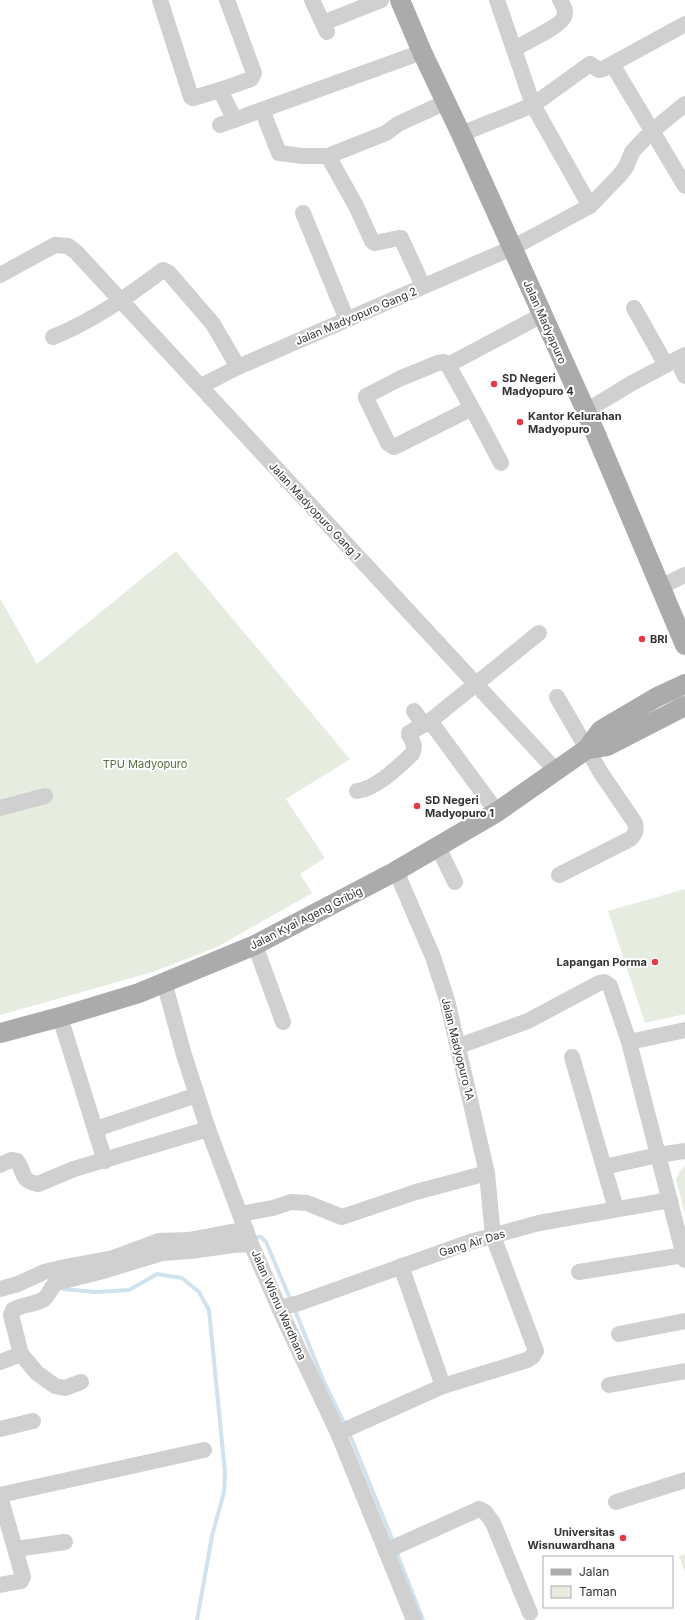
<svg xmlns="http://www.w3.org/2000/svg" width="685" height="1620" font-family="Inter,sans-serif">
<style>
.green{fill:#e6ecdf}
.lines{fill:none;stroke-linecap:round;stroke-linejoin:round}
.stream{stroke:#cfe2ee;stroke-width:4}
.minor{stroke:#d0d0d0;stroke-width:16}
.major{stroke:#ababab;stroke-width:20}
.poi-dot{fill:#e63946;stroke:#fff;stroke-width:1.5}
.labels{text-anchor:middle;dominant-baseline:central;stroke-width:4;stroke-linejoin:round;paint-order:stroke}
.street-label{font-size:11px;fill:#333;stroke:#fff}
.poi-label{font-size:11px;font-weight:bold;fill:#333;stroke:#fff;text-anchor:start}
.park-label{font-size:11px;fill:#56703f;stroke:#fff}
</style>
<rect width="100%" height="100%" fill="#fff"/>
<g class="green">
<path d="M 176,551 L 350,759 L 286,799 L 325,858 L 300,874 L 312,893 L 217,947 L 153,972 L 0,1015 L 0,598 L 37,664 Z"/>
<path d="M 685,889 L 685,1014 L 645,1023 L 608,911 Z"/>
<path d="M 685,1166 L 685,1215 L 676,1179 L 680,1171 Z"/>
<path d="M 685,1554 L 685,1573 L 679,1556 Z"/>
</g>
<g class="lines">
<g class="stream">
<path d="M 253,1238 L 261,1237 L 266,1242 L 291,1301"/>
<path d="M 61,1286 L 63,1289 L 95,1292 L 129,1290 L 157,1274 L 182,1278 L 199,1292 L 209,1310 L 225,1473 L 224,1492 L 212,1536 L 197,1620"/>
<path d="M 294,1308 L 324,1382 L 344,1423"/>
<path d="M 350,1435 L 394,1544"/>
<path d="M 396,1551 L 423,1620"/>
</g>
<g class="minor">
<path d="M 160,0 L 191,97 L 193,98 L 220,90 L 235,120"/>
<path d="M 312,0 L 327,32"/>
<path d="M 497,0 L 533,105 L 590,206"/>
<path d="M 323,23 L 381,0"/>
<path d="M 514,49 C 524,43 561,26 564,17 C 567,11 563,5 560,0"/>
<path d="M 612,64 L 685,186"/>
<path d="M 220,90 L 251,79 L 254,73 L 227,0"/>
<path d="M 262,110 L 279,153 L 303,156 L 328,156 L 386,133 L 398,124 L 446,102"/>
<path d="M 220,125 L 422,52"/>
<path d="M 461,134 L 533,105 L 590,64 L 599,70 L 603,69 L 685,24"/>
<path d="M 328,156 L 356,206 L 372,241 L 375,243 L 399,238 L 401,238 L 423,286"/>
<path d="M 303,213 L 347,320"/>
<path d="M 0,275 L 55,245 L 68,246 L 76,252 L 548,762 L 555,771"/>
<path d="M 634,308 L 666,365"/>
<path d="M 53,337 C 93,321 128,296 163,270 L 169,273 L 213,324 L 238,367"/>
<path d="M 677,359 L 685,376"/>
<path d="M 448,365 L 542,315"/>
<path d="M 201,386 L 238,367 L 512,248 L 590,206 L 619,176 L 626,167 L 632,152 L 651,132 L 685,104"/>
<path d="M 472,408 L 394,447 L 388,443 L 366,398 L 366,396 L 401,378 L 438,363 L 444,362 L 448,365 C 466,397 484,430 501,463"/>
<path d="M 586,411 L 632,383 L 685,355"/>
<path d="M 660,587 L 685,575"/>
<path d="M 557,697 L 601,773 L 635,823 C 637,830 636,834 630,839 L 559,875"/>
<path d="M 414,711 L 424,725"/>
<path d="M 430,721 L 497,812"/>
<path d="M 357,791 C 376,789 398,767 412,754 C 416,746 413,742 409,735 L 409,733 L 430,721 L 539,633"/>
<path d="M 0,808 L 45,796"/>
<path d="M 438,847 L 455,882"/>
<path d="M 255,945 L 283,1022"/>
<path d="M 164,982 L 184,1055 L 208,1129 L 251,1244 L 285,1321 L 338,1433 L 414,1620"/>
<path d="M 60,1017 L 105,1161"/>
<path d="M 629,1042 L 685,1030"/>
<path d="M 459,1046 L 528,1021 L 599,983 L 604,982 L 610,986 L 629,1042 L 685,1260"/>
<path d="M 572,1057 L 616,1209"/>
<path d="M 96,1129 L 197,1095"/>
<path d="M 0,1165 L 11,1160 L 17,1161 C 25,1172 20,1181 38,1184 L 74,1169 L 208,1129"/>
<path d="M 604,1167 L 658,1155 L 685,1151"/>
<path d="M 240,1214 L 273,1208 L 291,1202 L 307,1203 L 342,1217 L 416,1192 L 487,1173"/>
<path d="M 401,1266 L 443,1386"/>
<path d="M 579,1272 L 684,1255"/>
<path d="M 0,1289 L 18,1284 L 44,1272 L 65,1267 L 113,1258 L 159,1241 L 189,1240 L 226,1233 L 246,1230"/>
<path d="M 279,1308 L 299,1303 L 470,1242 L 539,1223 L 670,1200"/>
<path d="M 619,1334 L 685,1321"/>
<path d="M 0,1362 L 21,1354"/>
<path d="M 81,1382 L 65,1388 L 55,1386 L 37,1373 L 21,1354 L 11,1315 L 13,1310 C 22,1304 35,1305 44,1299 C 50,1294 50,1288 56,1283 L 103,1271 L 162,1253 L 191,1251 L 233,1245 L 251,1244"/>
<path d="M 609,1385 L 685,1371"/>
<path d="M 0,1429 L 33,1421"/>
<path d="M 338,1433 L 443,1386 L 527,1360 L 533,1356 L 536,1351 L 493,1236 L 487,1173 L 447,1000 L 433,957 L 396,871"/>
<path d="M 0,1495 L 204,1450"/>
<path d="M 0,1496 L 23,1577 L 21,1581 L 0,1585"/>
<path d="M 616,1502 L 685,1480"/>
<path d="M 16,1549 L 65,1542"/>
<path d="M 386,1551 L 479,1509 L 485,1512 L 493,1523 L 530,1613"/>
</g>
<g class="major">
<path d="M 400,0 L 422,52 L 461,134 L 586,411 L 685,645"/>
<path d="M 587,749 L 607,746 L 685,706"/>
<path d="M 0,1033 L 60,1017 L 139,993 L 255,945 L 396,871 L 497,812 L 587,749 L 601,730 L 657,697 L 685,684"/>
</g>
</g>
<g class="poi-dot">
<circle cx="494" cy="384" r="4"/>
<circle cx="520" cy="422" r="4"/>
<circle cx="642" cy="639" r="4"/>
<circle cx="417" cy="806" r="4"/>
<circle cx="655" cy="962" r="4"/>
<circle cx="623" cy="1538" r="4"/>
</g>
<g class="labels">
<g class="street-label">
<text transform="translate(356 316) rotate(-23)">Jalan Madyopuro Gang 2</text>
<text transform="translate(545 322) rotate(66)">Jalan Madyapuro</text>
<text transform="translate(315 511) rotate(47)">Jalan Madyopuro Gang 1</text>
<text transform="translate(306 918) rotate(-27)">Jalan Kyai Ageng Gribig</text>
<text transform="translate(458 1049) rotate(76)">Jalan Madyopuro 1A</text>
<text transform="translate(472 1243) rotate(-17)">Gang Air Das</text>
<text transform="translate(279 1305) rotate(66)">Jalan Wisnu Wardhana</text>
</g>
<g class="poi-label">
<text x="502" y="378">SD Negeri<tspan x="502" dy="13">Madyopuro 4</tspan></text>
<text x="528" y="416">Kantor Kelurahan<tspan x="528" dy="13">Madyopuro</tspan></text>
<text x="650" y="639">BRI</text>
<text x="425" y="800">SD Negeri<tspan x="425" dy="13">Madyopuro 1</tspan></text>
<text x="647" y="962" text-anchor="end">Lapangan Porma</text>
<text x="615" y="1532" text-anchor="end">Universitas<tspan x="615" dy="13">Wisnuwardhana</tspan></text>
</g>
<g class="park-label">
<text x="145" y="764">TPU Madyopuro</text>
</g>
</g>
<rect x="543" y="1556" width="130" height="52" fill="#ffffff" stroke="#adadad"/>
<rect x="551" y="1569" width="20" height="6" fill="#ababab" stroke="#adadad"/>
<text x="579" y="1576" font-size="12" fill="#333333">Jalan</text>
<rect x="551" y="1586" width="20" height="12" fill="#e6ecdf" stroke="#adadad"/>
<text x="579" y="1596" font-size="12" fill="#333333">Taman</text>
</svg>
